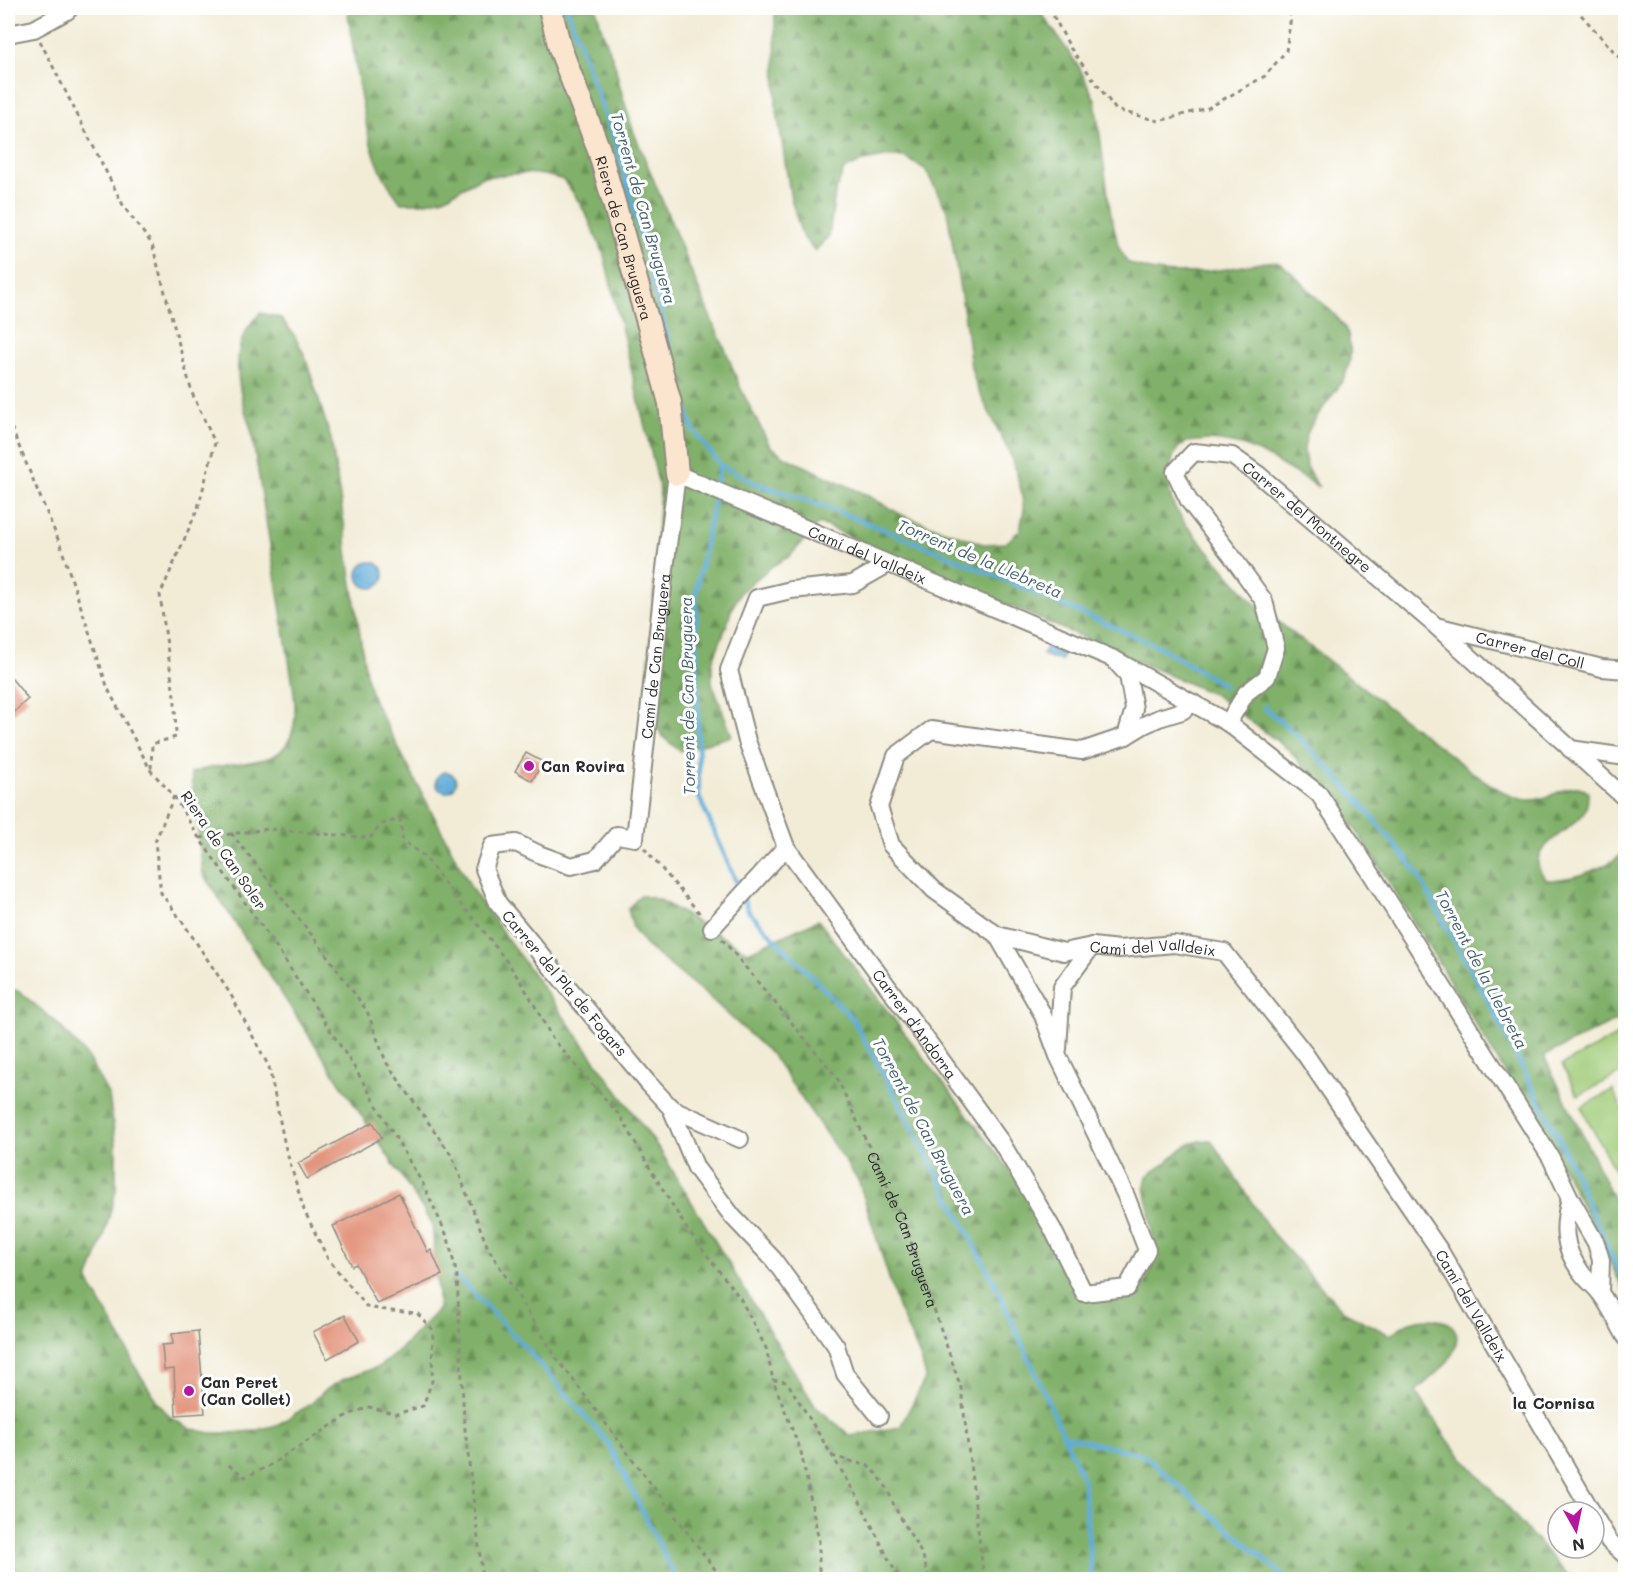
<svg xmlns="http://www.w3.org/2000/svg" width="1633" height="1587" font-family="Mali,sans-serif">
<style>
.forest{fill:url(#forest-firs);stroke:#566e4a;stroke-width:1.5}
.park{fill:#a0cc79;stroke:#667c52;stroke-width:1.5}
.water{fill:url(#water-ripples);stroke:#466c82;stroke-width:1.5}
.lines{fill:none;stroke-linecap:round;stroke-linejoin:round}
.stream{stroke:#60add9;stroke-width:4.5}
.building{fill:#e3957e}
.street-casing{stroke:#8e8c81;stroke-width:20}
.secondary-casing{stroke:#8e8c81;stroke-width:26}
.path{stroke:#8e8c81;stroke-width:3;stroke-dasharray:4.5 4.5;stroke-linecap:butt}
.street{stroke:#fff;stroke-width:16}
.secondary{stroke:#fce5cf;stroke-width:22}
.poi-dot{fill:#b5179e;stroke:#fff;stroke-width:2}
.labels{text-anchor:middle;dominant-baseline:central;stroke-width:6;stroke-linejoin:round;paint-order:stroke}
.street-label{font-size:15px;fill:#2b2b2b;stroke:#fff}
.poi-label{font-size:15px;font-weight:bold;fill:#2b2b2b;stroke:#fff;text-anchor:start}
.water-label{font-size:16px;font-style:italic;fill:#405f71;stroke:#fff}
.neighbourhood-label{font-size:16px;font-weight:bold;fill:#2b2b2b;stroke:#fff}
</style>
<defs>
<pattern id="forest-firs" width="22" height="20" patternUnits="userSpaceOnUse" patternTransform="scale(1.5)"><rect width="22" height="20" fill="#80b069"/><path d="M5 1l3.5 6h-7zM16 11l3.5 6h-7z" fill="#698f57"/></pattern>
<pattern id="water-ripples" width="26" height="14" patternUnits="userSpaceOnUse" patternTransform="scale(1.5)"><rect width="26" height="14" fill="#60add9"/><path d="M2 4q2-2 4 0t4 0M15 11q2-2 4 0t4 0" fill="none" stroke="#4f8db0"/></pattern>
</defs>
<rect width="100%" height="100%" fill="#fff"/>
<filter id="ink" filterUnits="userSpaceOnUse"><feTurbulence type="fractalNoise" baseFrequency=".0167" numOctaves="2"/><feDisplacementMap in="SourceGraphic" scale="12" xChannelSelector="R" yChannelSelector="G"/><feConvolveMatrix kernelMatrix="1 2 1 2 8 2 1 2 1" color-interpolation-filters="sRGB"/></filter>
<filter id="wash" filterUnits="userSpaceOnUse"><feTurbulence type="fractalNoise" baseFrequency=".008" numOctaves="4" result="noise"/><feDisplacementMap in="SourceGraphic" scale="24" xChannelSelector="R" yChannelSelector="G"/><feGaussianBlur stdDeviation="1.35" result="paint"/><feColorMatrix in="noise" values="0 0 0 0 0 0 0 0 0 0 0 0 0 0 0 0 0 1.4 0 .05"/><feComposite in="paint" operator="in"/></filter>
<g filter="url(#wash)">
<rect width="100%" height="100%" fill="#f2ecd7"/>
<g class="forest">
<path d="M 347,8 L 596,8 L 601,27 L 615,65 L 620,87 L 633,130 L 709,314 L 726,351 L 740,387 L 770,446 L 787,458 L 865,494 L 902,515 L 983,544 L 1006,543 L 1020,530 L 1024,510 L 1021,490 L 1016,471 L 1009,452 L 978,390 L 971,368 L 966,326 L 947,211 L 925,169 L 904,157 L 885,157 L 863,161 L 844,170 L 835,193 L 829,236 L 815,251 L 802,236 L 791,199 L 776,105 L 775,8 L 1038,8 L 1079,67 L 1095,100 L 1110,209 L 1118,245 L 1127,262 C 1170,283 1222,269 1267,262 C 1270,262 1273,261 1276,262 C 1287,265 1303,284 1311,292 C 1323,305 1341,317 1348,334 C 1349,337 1349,343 1350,347 C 1355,395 1293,416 1306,463 C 1309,472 1312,480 1319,487 L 1263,454 L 1242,445 L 1221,441 L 1208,440 L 1187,442 L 1178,448 L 1173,457 L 1168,477 L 1171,498 L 1175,508 L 1187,526 L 1254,603 L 1476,775 C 1492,785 1511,800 1531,800 C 1548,801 1565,785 1579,787 C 1582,788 1585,790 1588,792 C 1588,799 1588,807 1583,814 C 1569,834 1517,850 1547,880 C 1568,880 1590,873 1609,863 C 1614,860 1619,856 1625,853 L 1625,1023 L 1615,1021 L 1544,1056 L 1625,1222 L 1625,1293 L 1564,1170 L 1417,927 L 1356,830 L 1289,750 L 1215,695 L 819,523 L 790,556 L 772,566 L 741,592 L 732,608 L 726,627 L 712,663 L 712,683 L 732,736 L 680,751 L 664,738 L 650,716 L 647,695 L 660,490 L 604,255 L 586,214 L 576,197 L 564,180 L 545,175 L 525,173 L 482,177 L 444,198 L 421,203 L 401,203 C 371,166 366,127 358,81 C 354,57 351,32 347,8 Z"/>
<path d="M 260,313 L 281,318 L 294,335 L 305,356 L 331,439 L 345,529 L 347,551 L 367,680 L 375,703 L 473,891 L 660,1150 L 815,1406 L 851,1436 L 900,1427 L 926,1377 L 921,1359 L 898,1307 L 859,1182 L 772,1055 L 710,998 L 645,945 L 633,928 L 628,909 L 640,895 L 660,900 L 748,952 L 818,920 L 1022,1186 L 1086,1298 L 1136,1293 L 1144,1286 L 1149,1276 L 1156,1256 L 1145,1186 L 1147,1176 L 1166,1163 L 1181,1149 L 1189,1144 L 1200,1141 L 1211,1140 L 1272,1233 L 1343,1311 L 1390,1335 C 1396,1331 1403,1325 1410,1322 C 1432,1315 1467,1319 1454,1350 C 1448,1367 1428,1379 1416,1391 L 1450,1443 L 1571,1579 L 8,1579 L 8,989 L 18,991 L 54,1020 L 87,1056 L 109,1096 L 116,1143 L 116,1190 L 104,1236 L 88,1281 L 125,1345 L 134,1365 L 158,1403 L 171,1418 L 189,1428 L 210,1433 L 232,1433 L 253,1431 L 277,1425 L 311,1404 L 325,1390 L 342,1380 L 380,1366 L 395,1354 L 439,1309 L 432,1223 L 203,874 L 191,773 C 199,771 206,768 214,767 C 229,764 267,762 278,753 C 300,736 296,704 292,679 L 251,429 C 241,401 229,355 248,328 C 251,323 256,318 260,313 Z"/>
</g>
<g class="park">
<path d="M 1625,1031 L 1625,1071 L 1578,1096 L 1562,1065 Z"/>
<path d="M 1613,1090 L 1625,1115 L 1625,1171 L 1617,1175 L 1581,1107 Z"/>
</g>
<g class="water">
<circle cx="371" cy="575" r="13"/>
<path d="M 1046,646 L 1064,653 L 1061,661 L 1043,655 Z"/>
<circle cx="446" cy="782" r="10"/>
</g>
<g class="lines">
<g class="stream">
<path d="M 567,8 L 618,151 L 692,428 L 720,465 L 716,486"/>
<path d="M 720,465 L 755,483 L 829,508 L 940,552 L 1158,646 L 1225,686"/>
<path d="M 715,495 L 696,592 L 699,797 L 740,890"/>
<path d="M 1264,707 L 1303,741 L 1355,796 L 1414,868 L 1492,1008 L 1563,1147 L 1616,1267 L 1626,1280"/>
<path d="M 743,898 L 749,912 L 852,1018 L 907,1117 L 995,1284 L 1064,1436 L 1144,1455 L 1194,1500 L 1274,1567 L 1286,1580"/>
<path d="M 457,1276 L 526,1348 L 609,1444 L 677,1580"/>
<path d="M 1064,1436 L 1083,1479 L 1092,1580"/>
</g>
</g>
<g id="blocks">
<g class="building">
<path d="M 8,674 L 28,699 L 8,718 Z"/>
<path d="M 526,753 L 543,762 L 532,781 L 515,771 Z"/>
<path d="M 373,1122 L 382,1138 L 307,1179 L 298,1163 Z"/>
<path d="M 399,1193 L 428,1252 L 431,1250 L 442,1275 L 377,1304 L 356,1264 L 352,1266 L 333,1226 Z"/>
<path d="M 345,1315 L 359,1341 L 327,1359 L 313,1332 Z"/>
<path d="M 198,1331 L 205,1413 L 176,1415 L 174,1369 L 164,1370 L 162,1345 L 173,1344 L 172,1334 Z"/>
</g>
</g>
</g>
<g filter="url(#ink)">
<use href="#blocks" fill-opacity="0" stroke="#8e8c81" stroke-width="1.5"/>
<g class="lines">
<g class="street-casing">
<g id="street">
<path d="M 8,34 L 34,29 L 67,11 L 70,8"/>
<path id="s2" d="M 888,564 L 853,584 L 791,590 L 757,598 L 729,670 L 747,741 L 786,847 L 1001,1142 L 1052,1228 L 1084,1293 L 1127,1288 L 1147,1250 L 1126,1196 L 1058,1056 L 1042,1013 L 997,935"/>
<path id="s3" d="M 1440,627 L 1602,668 L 1626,670"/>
<path d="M 1116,662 L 1128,675 L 1134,709 L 1126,736"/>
<path id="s4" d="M 1193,703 L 1182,711 L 1159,718 L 1144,725 L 1126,736 L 1082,751 L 931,730 L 896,756 L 879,807 L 891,845 L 934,890 L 997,935 L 1064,952 L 1092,946 L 1119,949 L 1174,944 L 1224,952 L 1305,1054 L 1440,1251 L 1592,1512"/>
<path id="s5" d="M 1228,723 L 1246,693 L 1267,677 L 1276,648 L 1264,601 L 1231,555 L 1189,501 L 1175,472 L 1194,452 L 1232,456 L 1259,475 L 1436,626 L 1626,799"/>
<path d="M 1570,749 L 1626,757"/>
<path d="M 712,928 L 786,847"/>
<path d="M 1058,1049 L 1062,987 L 1092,946"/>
<path d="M 671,1108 L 740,1139"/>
<path d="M 1570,1198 C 1563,1226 1562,1247 1581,1272 C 1586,1280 1594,1285 1600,1293 C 1610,1306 1617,1322 1626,1337"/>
<path id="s6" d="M 879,1416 L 845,1374 L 836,1346 L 773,1259 L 733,1217 L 696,1168 L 671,1108 L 648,1083 L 498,903 L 484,869 L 492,846 L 516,843 L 541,855 L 571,866 L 595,860 L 617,835 L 635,838 L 665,569 L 677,474 L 1114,659 L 1228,723 L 1319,794 L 1362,859 L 1551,1158 L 1570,1198 L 1596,1243 L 1601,1260 L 1600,1293"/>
<path d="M 1594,1516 L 1609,1541 L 1626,1556"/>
</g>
</g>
<g class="secondary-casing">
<g id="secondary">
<path id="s7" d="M 550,8 L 560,48 L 599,150 L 649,326 L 670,403 L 677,474"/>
</g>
</g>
<g class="path">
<path d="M 1049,8 L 1071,49 L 1116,110 L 1159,121 L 1208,108 L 1265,76 L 1286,51 L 1291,16 L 1287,8"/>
<path d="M 1575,8 L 1626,65"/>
<path d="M 40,41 L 124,207 L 152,244 L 192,393 L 215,443 L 198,508 L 160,595 L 175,703 L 176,737 L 152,744 L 151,770"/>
<path d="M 8,420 L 60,544 L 108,689 L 151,771 L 174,796 L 199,838 L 275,945 L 356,1070 L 424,1186 L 448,1238 L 457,1276 L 464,1421 L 481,1564 L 481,1580"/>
<path d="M 174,796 L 155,842 L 161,893 L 184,924 L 231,995 L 269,1067 L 285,1146 L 304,1210 L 328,1259 L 367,1307 L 392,1311 L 417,1313 L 433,1330 L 432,1381 L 423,1406 L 396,1414 L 369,1407 L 348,1415 L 267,1467 L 245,1477 L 226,1463"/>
<path d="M 231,833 L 318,943 L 367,1011 L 386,1062 L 452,1156 L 488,1248 L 556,1357 L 723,1580"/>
<path d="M 200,838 L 269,829 L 370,838 L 382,824 L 400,819 L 403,841 L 424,856 L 459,902 L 486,934 L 513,970 L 530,997 L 552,1038 L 621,1117 L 648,1165 L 687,1229 L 740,1298 L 766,1348 L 773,1380"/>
<path d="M 644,848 L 702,916"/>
<path id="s1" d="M 722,939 L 836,1076 L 905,1224 L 961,1388 L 984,1580"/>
<path d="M 832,1456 L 868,1466 L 878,1475 L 887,1488 L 895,1508 L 923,1556 L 929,1580"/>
<path d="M 819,1580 L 819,1541 L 801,1452 L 773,1380 L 787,1382 L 857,1496 L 891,1564 L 901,1580"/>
</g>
<use href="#street" class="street"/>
<use href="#secondary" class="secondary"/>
</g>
</g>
<g class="poi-dot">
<circle cx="529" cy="766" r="6"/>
<circle cx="189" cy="1391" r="6"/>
</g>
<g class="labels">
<g class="street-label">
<text stroke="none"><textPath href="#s7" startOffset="242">Riera de Can Bruguera</textPath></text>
<text stroke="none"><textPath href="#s5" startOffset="460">Carrer del Montnegre</textPath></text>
<text stroke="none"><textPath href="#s6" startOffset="1438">Camí del Valldeix</textPath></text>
<text stroke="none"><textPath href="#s3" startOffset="93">Carrer del Coll</textPath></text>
<text stroke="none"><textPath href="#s6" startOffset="1048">Camí de Can Bruguera</textPath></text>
<text transform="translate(224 850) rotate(56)">Riera de Can Soler</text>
<text stroke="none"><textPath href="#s4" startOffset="710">Camí del Valldeix</textPath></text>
<text transform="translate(565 983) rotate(50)">Carrer del Pla de Fogars</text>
<text stroke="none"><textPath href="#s2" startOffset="620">Carrer d'Andorra</textPath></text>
<text stroke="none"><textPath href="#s1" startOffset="346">Camí de Can Bruguera</textPath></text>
<text stroke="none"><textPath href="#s4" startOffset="1214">Camí del Valldeix</textPath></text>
</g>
<g class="poi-label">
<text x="541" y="766">Can Rovira</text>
<text x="201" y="1382">Can Peret<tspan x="201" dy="17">(Can Collet)</tspan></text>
</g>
<g class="water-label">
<text transform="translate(644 208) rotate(74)">Torrent de Can Bruguera</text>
<text transform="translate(980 558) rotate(23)">Torrent de la Llebreta</text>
<text transform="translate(687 696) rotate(-91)">Torrent de Can Bruguera</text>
<text transform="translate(1482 969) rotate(62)">Torrent de la Llebreta</text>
<text transform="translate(924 1126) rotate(62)">Torrent de Can Bruguera</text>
</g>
<g class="neighbourhood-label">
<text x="1554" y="1402">la Cornisa</text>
</g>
</g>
<rect width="1633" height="1587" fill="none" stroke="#fff" stroke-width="30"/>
<g transform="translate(1576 1530) rotate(171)"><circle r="28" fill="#ffffff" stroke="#aaaaaa" stroke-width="1.5"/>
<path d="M0-4.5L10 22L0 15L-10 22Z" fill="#b5179e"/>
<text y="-9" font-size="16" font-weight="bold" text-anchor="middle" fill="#2b2b2b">N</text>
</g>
</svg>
